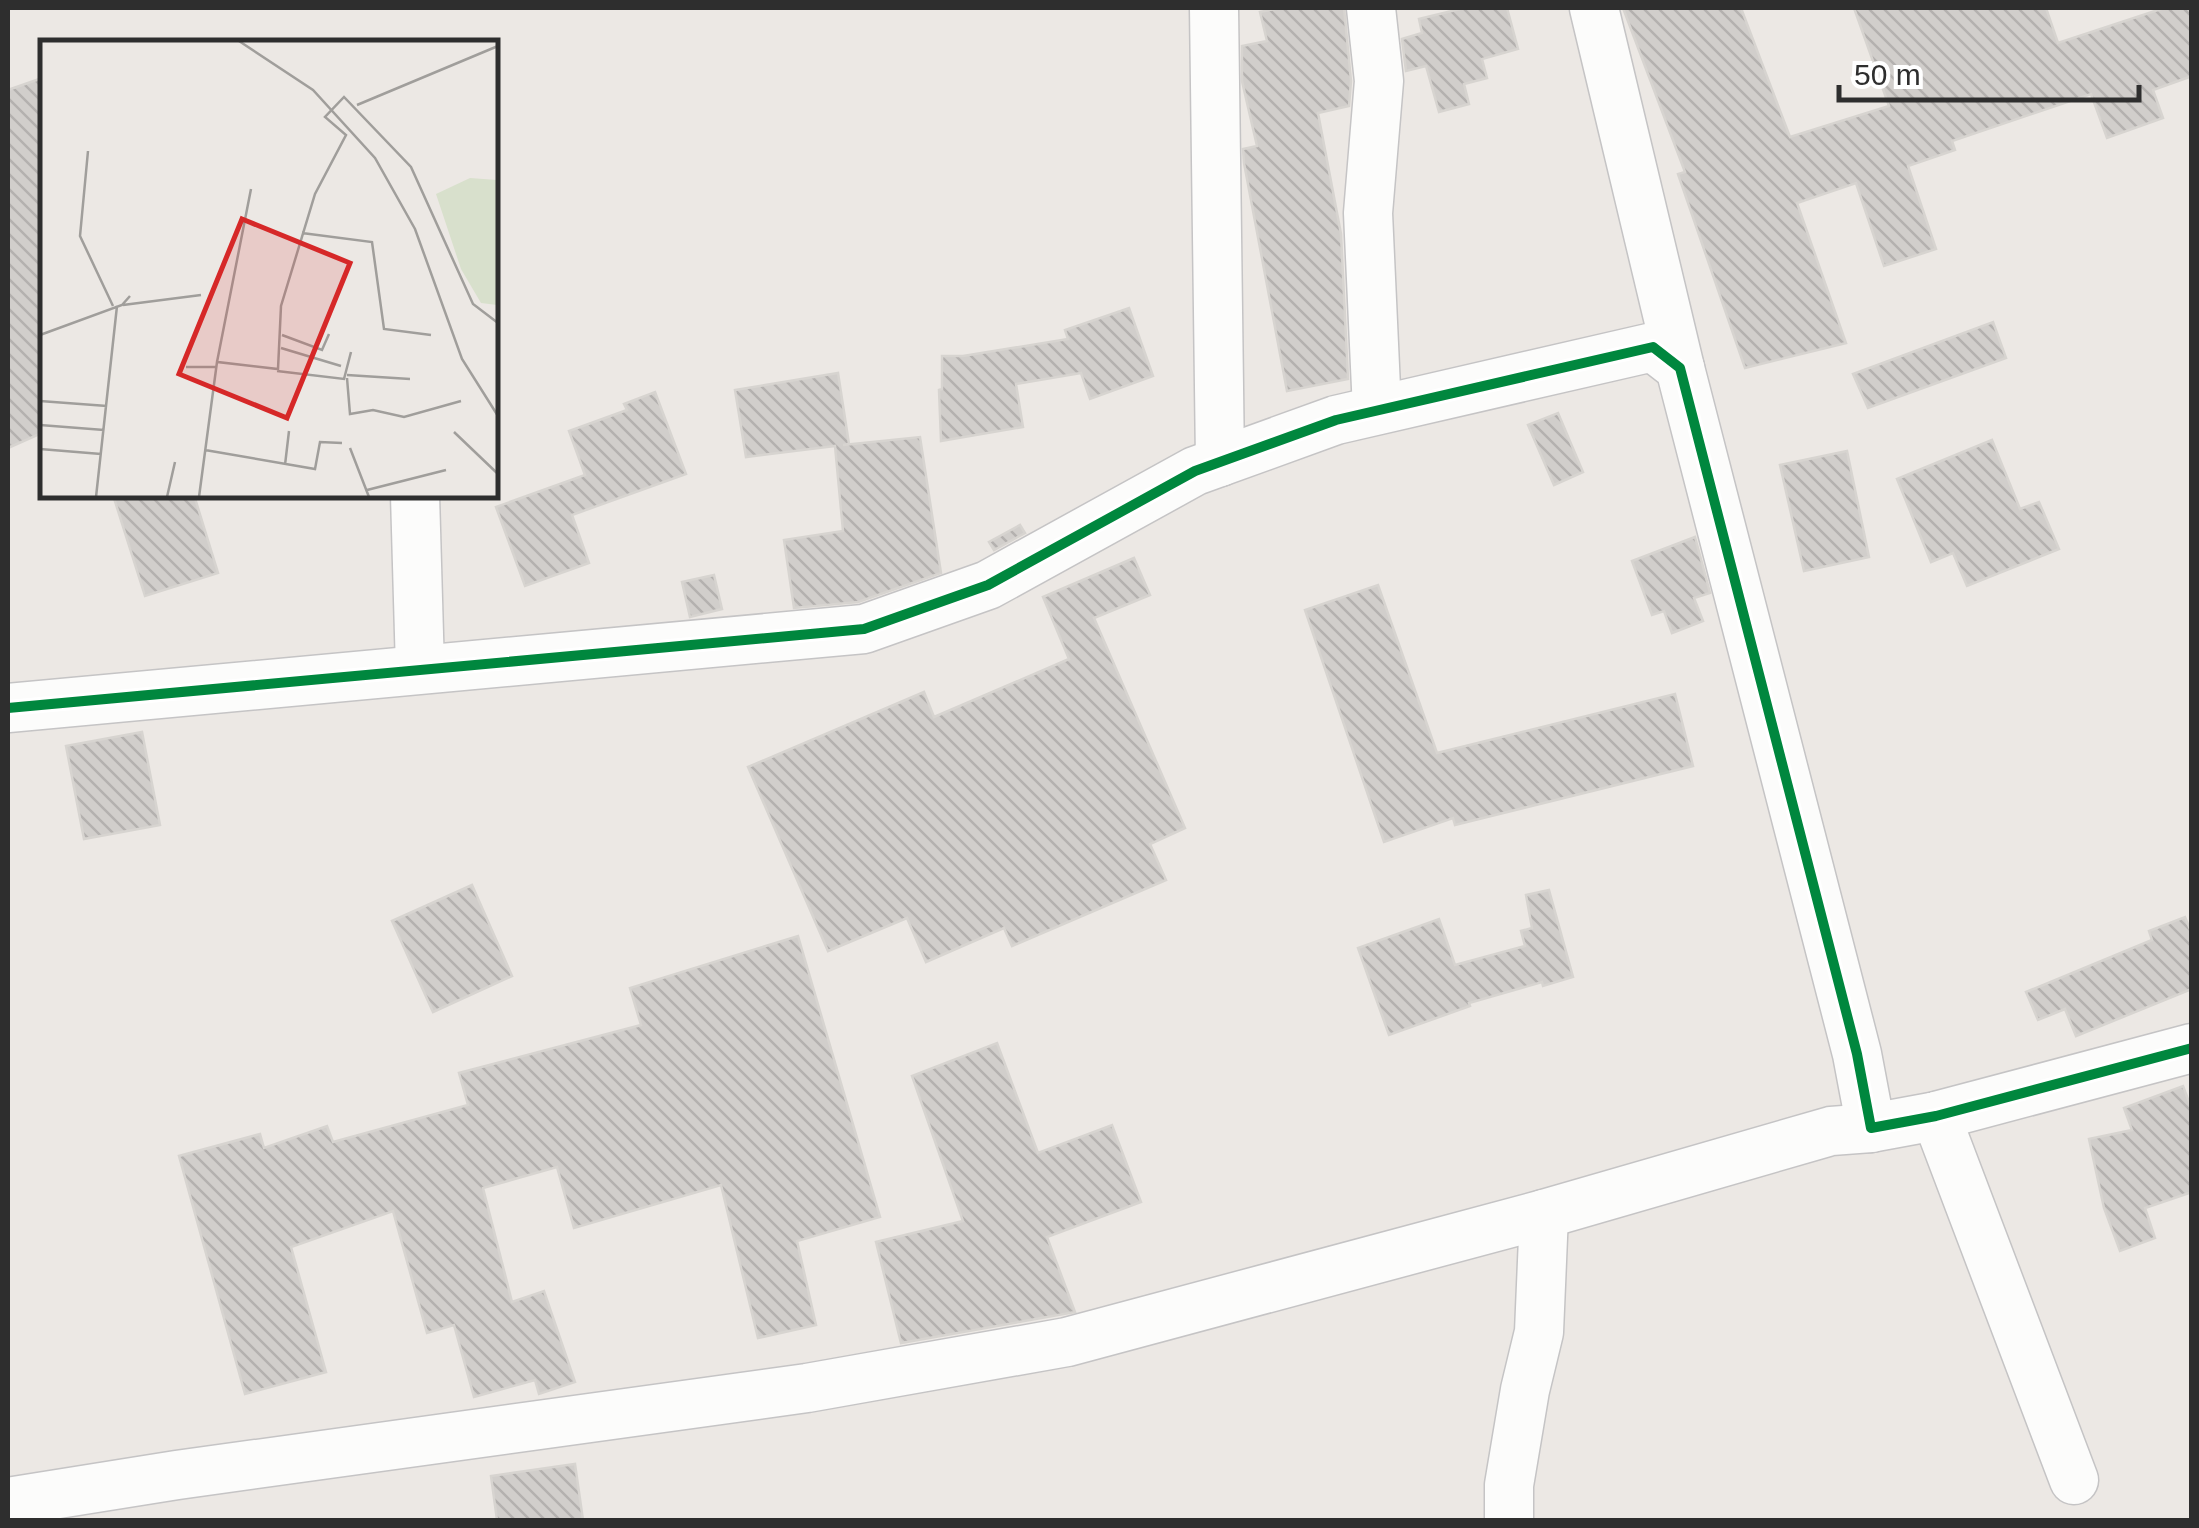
<svg xmlns="http://www.w3.org/2000/svg" width="2199" height="1528" font-family="Helvetica,sans-serif">
<style>
.building{fill:url(#building-back-hatch);stroke:#d7d4d0;stroke-width:2.5}
.lines{fill:none;stroke-linecap:round;stroke-linejoin:round}
.minor-casing{stroke:#c5c4c5;stroke-width:51}
.minor{stroke:#fcfcfb;stroke-width:48}
.cycleway-casing{stroke:#fff;stroke-width:16}
.cycleway{stroke:#00873e;stroke-width:10}
.inset-road{fill:none;stroke:#a09e9b;stroke-width:2.5}
.view{fill:#d62828;fill-opacity:0.15;stroke:#d62828;stroke-width:5}
.inset-edge{fill:none;stroke:#2e2e2e;stroke-width:5}
</style>
<defs>
<pattern id="building-back-hatch" width="6" height="6" patternUnits="userSpaceOnUse" patternTransform="scale(2.5)"><rect width="6" height="6" fill="#d1cecb"/><path d="M-1 5l2 2M0 0l6 6M5-1l2 2" fill="none" stroke="#b4b1af"/></pattern>
</defs>
<rect width="100%" height="100%" fill="#ece8e4"/>
<g class="building">
<path d="M 1280,8 L 1344,8 L 1351,81 L 1349,106 L 1318,113 L 1341,234 L 1348,379 L 1287,391 L 1244,163 L 1243,149 L 1257,146 L 1242,81 L 1242,46 L 1267,41 L 1260,12 Z"/>
<path d="M 1464,8 L 1507,8 L 1518,49 L 1482,59 L 1487,78 L 1464,84 L 1469,104 L 1439,112 L 1426,66 L 1406,71 L 1402,39 L 1422,33 L 1419,19 Z"/>
<path d="M 1623,8 L 1741,8 L 1790,137 L 1889,106 L 1854,8 L 2046,8 L 2058,43 L 2164,8 L 2192,8 L 2192,76 L 2153,90 L 2163,118 L 2107,138 L 2091,94 L 1952,141 L 1955,150 L 1908,166 L 1936,249 L 1884,266 L 1856,183 L 1797,203 L 1846,343 L 1745,368 L 1678,174 L 1685,172 Z"/>
<path d="M 42,78 L 42,433 L 8,448 L 8,90 Z"/>
<path d="M 1129,308 L 1153,376 L 1090,399 L 1081,373 L 1016,384 L 1023,427 L 941,441 L 939,390 L 942,389 L 942,356 L 963,356 L 1068,339 L 1065,330 Z"/>
<path d="M 1993,322 L 2006,358 L 1868,408 L 1853,374 Z"/>
<path d="M 838,373 L 849,444 L 843,445 L 920,437 L 941,573 L 858,602 L 794,608 L 784,540 L 843,531 L 835,446 L 746,457 L 735,390 Z"/>
<path d="M 655,392 L 686,474 L 572,515 L 589,563 L 525,586 L 496,507 L 585,475 L 569,431 L 627,410 L 624,404 Z"/>
<path d="M 1558,413 L 1583,472 L 1554,485 L 1528,425 Z"/>
<path d="M 1992,440 L 2020,509 L 2039,502 L 2059,549 L 1967,586 L 1953,553 L 1931,562 L 1897,479 Z"/>
<path d="M 1847,451 L 1869,557 L 1804,571 L 1780,465 Z"/>
<path d="M 113,495 L 194,495 L 218,573 L 145,596 Z"/>
<path d="M 1020,525 L 1025,533 L 994,550 L 989,542 Z"/>
<path d="M 1695,537 L 1710,593 L 1694,598 L 1703,621 L 1672,633 L 1664,611 L 1652,615 L 1632,561 Z"/>
<path d="M 1134,558 L 1150,595 L 1094,618 L 1185,828 L 1150,844 L 1166,880 L 1012,946 L 1004,928 L 926,962 L 907,918 L 828,951 L 748,767 L 924,692 L 934,717 L 1069,659 L 1043,597 Z"/>
<path d="M 714,575 L 722,609 L 690,617 L 682,582 Z"/>
<path d="M 1378,585 L 1437,753 L 1675,694 L 1693,766 L 1455,825 L 1453,818 L 1384,842 L 1305,610 Z"/>
<path d="M 142,732 L 160,825 L 84,839 L 66,746 Z"/>
<path d="M 472,885 L 512,976 L 433,1012 L 392,921 Z"/>
<path d="M 1549,890 L 1573,977 L 1543,986 L 1542,982 L 1469,1003 L 1470,1006 L 1389,1035 L 1358,948 L 1439,919 L 1455,965 L 1525,946 L 1521,931 L 1532,928 L 1526,895 Z"/>
<path d="M 2185,917 L 2192,934 L 2192,989 L 2076,1036 L 2065,1009 L 2038,1020 L 2026,992 L 2152,940 L 2149,931 Z"/>
<path d="M 798,936 L 880,1217 L 797,1241 L 816,1325 L 758,1338 L 721,1185 L 574,1228 L 557,1167 L 483,1188 L 512,1302 L 544,1291 L 575,1382 L 539,1394 L 535,1380 L 474,1397 L 454,1325 L 427,1333 L 393,1211 L 291,1247 L 326,1372 L 245,1394 L 179,1156 L 260,1134 L 264,1148 L 327,1126 L 333,1142 L 468,1105 L 459,1073 L 641,1025 L 630,988 Z"/>
<path d="M 997,1043 L 1038,1153 L 1112,1125 L 1141,1202 L 1047,1237 L 1075,1312 L 901,1343 L 876,1242 L 963,1221 L 912,1076 Z"/>
<path d="M 2183,1086 L 2192,1110 L 2192,1192 L 2145,1208 L 2155,1238 L 2120,1251 L 2104,1208 L 2089,1139 L 2132,1130 L 2124,1108 Z"/>
<path d="M 575,1464 L 583,1520 L 497,1520 L 491,1476 Z"/>
</g>
<g class="lines">
<g class="minor-casing">
<g id="minor">
<path d="M 1214,8 L 1220,462"/>
<path d="M 1371,8 L 1379,81 L 1368,213 L 1377,410"/>
<path d="M 1594,8 L 1680,368"/>
<path d="M 415,495 L 420,669"/>
<path d="M 8,708 L 864,629 L 988,585 L 1195,471 L 1336,420 L 1653,347 L 1680,368 L 1857,1054 L 1871,1128 L 1936,1116 L 2192,1048"/>
<path d="M 1936,1116 L 2074,1480"/>
<path d="M 8,1502 L 177,1475 L 807,1388 L 1067,1342 L 1544,1214 L 1831,1131 L 1871,1128"/>
<path d="M 1509,1520 L 1509,1485 L 1525,1390 L 1539,1332 L 1544,1214"/>
</g>
</g>
<use href="#minor" class="minor"/>
<g class="cycleway-casing">
<path id="cycleway" d="M 8,708 L 864,629 L 988,585 L 1195,471 L 1336,420 L 1653,347 L 1680,368 L 1857,1054 L 1871,1128 L 1936,1116 L 2192,1048"/>
</g>
<use href="#cycleway" class="cycleway"/>
</g>
<g transform="translate(40 40)">
<rect width="458" height="458" fill="#ece8e4"/>
<path d="M 430,138 L 457,140 L 457,265 L 441,263 L 421,229 L 396,154 Z" fill="#d8e0cc"/>
<path class="inset-road" d="M 199,1 L 273,50 L 335,118 L 375,189 L 422,319 L 458,376M 317,65 L 458,6M 48,111 L 40,196 L 73,266M 262,193 L 332,202 L 344,289 L 391,295M 83,265 L 161,255M 0,295 L 82,265 L 90,256M 242,295 L 282,310 L 289,294M 241,308 L 301,326M 177,322 L 211,149M 146,327 L 176,327M 237,331 L 304,339 L 311,312M 307,335 L 370,339M 307,338 L 310,374 L 333,370 L 364,377 L 421,361M 0,361 L 67,366M 0,385 L 64,390M 414,392 L 458,434M 310,408 L 329,457M 0,409 L 61,414M 165,410 L 275,429 L 280,402 L 302,403M 245,425 L 249,391M 327,450 L 406,430M 56,457 L 77,266M 127,457 L 135,422M 159,457 L 177,322 L 238,329 L 241,266 L 275,154 L 306,95 L 285,77 L 304,57 L 371,127 L 433,264 L 458,283"/>
<path class="view" d="M 202,179 L 310,223 L 247,378 L 139,334 Z"/>
<rect width="458" height="458" class="inset-edge"/>
</g>
<rect width="2199" height="1528" fill="none" stroke="#2e2e2e" stroke-width="20"/>
<path d="M1839 85v15h300v-15" fill="none" stroke="#2e2e2e" stroke-width="5"/>
<text x="1854" y="85" font-size="30" fill="#2e2e2e" stroke="#ffffff" stroke-width="8" paint-order="stroke">50 m</text>
</svg>
